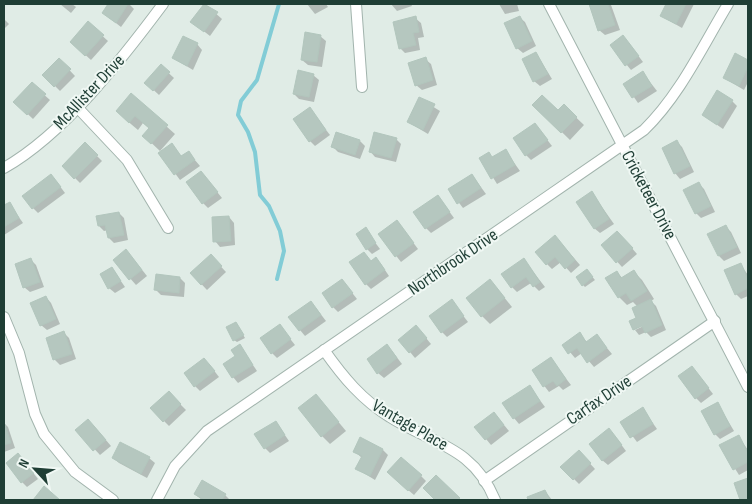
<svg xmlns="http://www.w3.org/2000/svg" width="752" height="504" font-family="'Sofia Sans Condensed',sans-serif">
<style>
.shadow{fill:#0003}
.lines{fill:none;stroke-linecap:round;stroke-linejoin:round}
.stream{stroke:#82ccd6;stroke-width:4}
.building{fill:#b5c7bf;stroke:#b2c6bd}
.minor-casing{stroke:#a2b4ad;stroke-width:12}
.minor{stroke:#fff;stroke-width:10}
.labels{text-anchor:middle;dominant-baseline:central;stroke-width:4;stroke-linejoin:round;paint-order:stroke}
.street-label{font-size:18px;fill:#1f3e35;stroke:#f0f8f4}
</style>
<rect width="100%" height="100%" fill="#e0ece6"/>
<g class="shadow">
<path d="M 60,4 L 72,4 L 76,7 L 71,13 Z"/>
<path d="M 110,4 L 129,4 L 134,9 L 121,27 L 103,13 Z"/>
<path d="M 205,4 L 222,19 L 210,36 L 192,22 Z"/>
<path d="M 307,4 L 326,4 L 328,7 L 315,14 Z"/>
<path d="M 391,4 L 411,4 L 412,6 L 397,11 Z"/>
<path d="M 499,4 L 517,4 L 519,11 L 505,14 Z"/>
<path d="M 595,4 L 611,5 L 620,30 L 605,35 L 599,30 L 591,5 Z"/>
<path d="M 667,4 L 694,4 L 682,28 L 661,16 Z"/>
<path d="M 519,17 L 525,22 L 536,46 L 523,53 L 517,48 Z"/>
<path d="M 415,18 L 421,23 L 424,37 L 418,38 L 420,50 L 405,53 L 400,48 Z"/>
<path d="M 4,19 L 9,24 L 4,29 Z"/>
<path d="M 88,23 L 108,41 L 91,60 L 71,42 Z"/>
<path d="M 320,36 L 326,41 L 322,67 L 308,65 L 302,60 Z"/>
<path d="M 628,42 L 643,62 L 631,70 L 611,46 Z"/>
<path d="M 197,44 L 202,50 L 193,70 L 173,58 Z"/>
<path d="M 536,53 L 552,79 L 540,86 L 534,81 Z"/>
<path d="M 736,55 L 748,61 L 748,82 L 744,90 L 724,78 Z"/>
<path d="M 59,59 L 75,76 L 60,91 L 44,75 Z"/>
<path d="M 425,59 L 431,64 L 437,85 L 422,90 L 416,85 Z"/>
<path d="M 161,66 L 174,78 L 159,95 L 146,83 Z"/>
<path d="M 643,73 L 657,91 L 638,103 L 625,84 Z"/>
<path d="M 313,75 L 319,80 L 314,102 L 299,99 L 294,94 Z"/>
<path d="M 32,84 L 50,100 L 33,119 L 15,102 Z"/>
<path d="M 131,95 L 175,134 L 160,151 L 144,136 L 150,129 L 143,123 L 138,130 L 125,119 Z"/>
<path d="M 419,98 L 440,111 L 428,134 L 408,122 Z"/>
<path d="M 732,101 L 737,106 L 723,129 L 703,115 Z"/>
<path d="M 534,105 L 558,112 L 564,106 L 584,125 L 570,140 Z"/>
<path d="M 309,108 L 330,135 L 315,146 L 310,141 Z"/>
<path d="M 535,124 L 552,146 L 531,160 L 526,155 Z"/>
<path d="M 396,139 L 401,144 L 396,162 L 375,157 L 370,151 Z"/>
<path d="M 360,141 L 365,146 L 360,159 L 338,152 L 333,147 Z"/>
<path d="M 677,142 L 682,147 L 694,172 L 680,179 L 675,173 Z"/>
<path d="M 85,144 L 102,161 L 80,183 L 63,166 Z"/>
<path d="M 172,145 L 182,157 L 189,153 L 200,166 L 180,180 L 160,153 Z"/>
<path d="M 505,150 L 520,171 L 497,184 L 481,158 L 493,158 Z"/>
<path d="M 201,172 L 222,198 L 208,208 L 203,203 Z"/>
<path d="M 472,175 L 486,194 L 463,208 L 449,190 Z"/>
<path d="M 56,181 L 65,193 L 38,213 L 33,208 Z"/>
<path d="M 699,184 L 704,189 L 715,212 L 701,218 L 696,213 Z"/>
<path d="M 592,193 L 614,224 L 600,233 L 594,228 Z"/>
<path d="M 438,196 L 454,218 L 431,233 L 426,228 Z"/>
<path d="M 9,203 L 23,223 L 4,235 L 4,207 Z"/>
<path d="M 119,213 L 124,218 L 128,240 L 114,243 L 109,238 L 108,230 L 104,231 L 99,226 Z"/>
<path d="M 229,217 L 234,223 L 235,245 L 220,247 L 215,241 Z"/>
<path d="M 397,221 L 418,249 L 401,262 L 379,234 Z"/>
<path d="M 726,227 L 731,232 L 741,253 L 724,261 L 719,256 L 709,235 Z"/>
<path d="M 365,229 L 380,249 L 372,254 L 367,249 Z"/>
<path d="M 623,238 L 637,254 L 622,267 L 603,246 Z"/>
<path d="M 560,242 L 580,265 L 571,273 L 561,262 L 552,269 L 547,264 Z"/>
<path d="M 131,256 L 147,276 L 136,285 L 114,260 Z"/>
<path d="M 211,256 L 226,272 L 207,290 L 192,274 Z"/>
<path d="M 31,260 L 36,265 L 44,287 L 30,292 L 24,287 Z"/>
<path d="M 524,260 L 545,287 L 539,291 L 531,283 L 517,292 L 512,287 Z"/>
<path d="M 381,264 L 389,276 L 371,289 L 366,284 Z"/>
<path d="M 740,264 L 748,275 L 748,296 L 741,299 L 736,294 Z"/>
<path d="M 112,268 L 125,287 L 115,293 L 109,288 Z"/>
<path d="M 617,272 L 623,279 L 634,272 L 642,280 L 654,299 L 651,301 L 656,306 L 666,330 L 651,337 L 646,332 L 639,335 L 635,330 L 648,324 L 647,322 L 634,330 L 630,322 L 638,318 L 638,307 L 633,302 L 627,305 L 619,297 Z"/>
<path d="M 589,273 L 595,280 L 585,287 L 583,285 Z"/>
<path d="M 180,278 L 185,283 L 184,297 L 161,295 L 156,290 Z"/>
<path d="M 342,280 L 357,299 L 338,312 L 333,307 Z"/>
<path d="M 490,280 L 512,307 L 490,324 L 482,316 Z"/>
<path d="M 46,297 L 51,303 L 60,324 L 47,330 L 41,325 Z"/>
<path d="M 452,301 L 468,322 L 447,337 L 442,332 Z"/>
<path d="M 316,308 L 326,321 L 305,336 L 290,318 Z"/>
<path d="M 236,323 L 245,338 L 237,342 L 234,340 Z"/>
<path d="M 280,326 L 295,345 L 277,358 L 272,353 Z"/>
<path d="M 421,332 L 431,344 L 415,358 L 400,340 Z"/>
<path d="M 64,333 L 69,338 L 76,359 L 60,365 L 55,360 L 47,338 Z"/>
<path d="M 579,334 L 587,342 L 597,336 L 612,354 L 594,367 L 582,353 L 575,358 L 564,345 Z"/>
<path d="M 240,346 L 257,371 L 238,383 L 233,377 Z"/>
<path d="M 392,351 L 402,364 L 384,378 L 378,373 Z"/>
<path d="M 551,359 L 571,385 L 563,390 L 559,386 L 549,392 L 533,371 Z"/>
<path d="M 209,364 L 219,377 L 200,391 L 195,386 Z"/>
<path d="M 697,373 L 713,394 L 701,403 L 696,398 Z"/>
<path d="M 530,387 L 545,407 L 519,424 L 514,418 Z"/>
<path d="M 169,393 L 186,410 L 169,426 L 152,409 Z"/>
<path d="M 316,395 L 346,431 L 330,444 L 322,436 Z"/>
<path d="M 718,404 L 734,431 L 720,439 L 715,434 Z"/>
<path d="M 643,409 L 657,429 L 637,442 L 622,422 Z"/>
<path d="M 494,413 L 509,431 L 491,445 L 486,439 Z"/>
<path d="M 276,422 L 289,441 L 270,453 L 265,448 Z"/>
<path d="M 4,423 L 8,427 L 15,448 L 4,452 Z"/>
<path d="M 94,426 L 111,446 L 100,455 L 77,430 Z"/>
<path d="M 614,435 L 626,451 L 608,465 L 602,460 Z"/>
<path d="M 738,436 L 748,450 L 748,470 L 739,475 L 721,446 Z"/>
<path d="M 361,439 L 383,450 L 388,455 L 375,480 L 357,469 L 362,458 L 354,451 Z"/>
<path d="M 584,457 L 595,469 L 579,484 L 562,467 Z"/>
<path d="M 113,458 L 149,458 L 155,463 L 147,478 L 119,463 Z"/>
<path d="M 23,460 L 38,479 L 27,487 L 22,482 Z"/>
<path d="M 421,476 L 426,481 L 414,495 L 394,478 Z"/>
<path d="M 545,491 L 552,500 L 529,500 L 528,498 Z"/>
<path d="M 195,494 L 225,495 L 230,500 L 202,500 Z"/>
</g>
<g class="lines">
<path class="stream" d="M 277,279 L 284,251 L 280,231 L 269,206 L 260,195 L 255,152 L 248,132 L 238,115 L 241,101 L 257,80 L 279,4"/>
</g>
<g class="building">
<path d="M 108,4 L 128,4 L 116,23 L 102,13 Z"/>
<path d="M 204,4 L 218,12 L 204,32 L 190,22 Z"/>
<path d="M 589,4 L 608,4 L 615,25 L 598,31 Z"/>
<path d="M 666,4 L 686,4 L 676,24 L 660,16 Z"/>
<path d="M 416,16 L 419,32 L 413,33 L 416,45 L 399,49 L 393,22 Z"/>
<path d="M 520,16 L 532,41 L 516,49 L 504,23 Z"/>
<path d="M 88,21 L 104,35 L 85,56 L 70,42 Z"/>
<path d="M 305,32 L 321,35 L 317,62 L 301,60 Z"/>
<path d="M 623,35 L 639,56 L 625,66 L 610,45 Z"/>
<path d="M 183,36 L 198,43 L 187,66 L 172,58 Z"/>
<path d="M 536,52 L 548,74 L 533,82 L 522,59 Z"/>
<path d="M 735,53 L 748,60 L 748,67 L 739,86 L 723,78 Z"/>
<path d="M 426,57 L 433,80 L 415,86 L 408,63 Z"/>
<path d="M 59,58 L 71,69 L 54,87 L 42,75 Z"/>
<path d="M 161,64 L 170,72 L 153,91 L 144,83 Z"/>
<path d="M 298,70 L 314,74 L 309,97 L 293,94 Z"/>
<path d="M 643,71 L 652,86 L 632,98 L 623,84 Z"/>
<path d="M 32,82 L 46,94 L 27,115 L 13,102 Z"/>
<path d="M 717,90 L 733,100 L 717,125 L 702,115 Z"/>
<path d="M 131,93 L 168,125 L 151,144 L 142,136 L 149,128 L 135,116 L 129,123 L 116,111 Z"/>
<path d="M 542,95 L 558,110 L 564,104 L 577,117 L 561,133 L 532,105 Z"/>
<path d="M 419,97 L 435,104 L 423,130 L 407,122 Z"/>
<path d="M 310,107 L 326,130 L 309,142 L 293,119 Z"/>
<path d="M 535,123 L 548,140 L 525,156 L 513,138 Z"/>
<path d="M 336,132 L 360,140 L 355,155 L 331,147 Z"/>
<path d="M 374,132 L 397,138 L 391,158 L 369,152 Z"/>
<path d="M 677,140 L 690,166 L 674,174 L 662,148 Z"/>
<path d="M 85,142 L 98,155 L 74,179 L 62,166 Z"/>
<path d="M 172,143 L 181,156 L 189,151 L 195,160 L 174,175 L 158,153 Z"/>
<path d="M 506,149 L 515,165 L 491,179 L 479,158 L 489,152 L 492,157 Z"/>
<path d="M 201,171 L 218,192 L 202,204 L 186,182 Z"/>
<path d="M 51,174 L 61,187 L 32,209 L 22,196 Z"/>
<path d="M 472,174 L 481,188 L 457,204 L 448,189 Z"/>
<path d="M 699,182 L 711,206 L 695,214 L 683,190 Z"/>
<path d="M 592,191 L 609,219 L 594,229 L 576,202 Z"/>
<path d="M 438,195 L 450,212 L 425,229 L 413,212 Z"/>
<path d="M 10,202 L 19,218 L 4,227 L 4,205 Z"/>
<path d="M 119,212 L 124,235 L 108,238 L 105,225 L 98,226 L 96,216 Z"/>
<path d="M 229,216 L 231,241 L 213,242 L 212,217 Z"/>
<path d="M 397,220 L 414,243 L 395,257 L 378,234 Z"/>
<path d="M 726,225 L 737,247 L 718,256 L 707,234 Z"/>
<path d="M 366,227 L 376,243 L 366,250 L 356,234 Z"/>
<path d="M 617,231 L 633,248 L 616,263 L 601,245 Z"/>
<path d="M 555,235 L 575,260 L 565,269 L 555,257 L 546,265 L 535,252 Z"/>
<path d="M 126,249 L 142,270 L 129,280 L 113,260 Z"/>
<path d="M 364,252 L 371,261 L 376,257 L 385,270 L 365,285 L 349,262 Z"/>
<path d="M 211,254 L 222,266 L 201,285 L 190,273 Z"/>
<path d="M 31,258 L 40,282 L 23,288 L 15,264 Z"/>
<path d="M 524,258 L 540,282 L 533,287 L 526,277 L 511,288 L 501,274 Z"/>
<path d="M 741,263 L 748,279 L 748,288 L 735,295 L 724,270 Z"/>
<path d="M 112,267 L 121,281 L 108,289 L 100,274 Z"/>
<path d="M 587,269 L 593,277 L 582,286 L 576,277 Z"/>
<path d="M 634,270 L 647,291 L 631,301 L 626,293 L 618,298 L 605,278 L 617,271 L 621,278 Z"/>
<path d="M 156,274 L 180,277 L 179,293 L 154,290 Z"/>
<path d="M 342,279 L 353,293 L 332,308 L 322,293 Z"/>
<path d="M 490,279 L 505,298 L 481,317 L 466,298 Z"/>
<path d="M 46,296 L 56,319 L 40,326 L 30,303 Z"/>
<path d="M 452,299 L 464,316 L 441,333 L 429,316 Z"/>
<path d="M 651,299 L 662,325 L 645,333 L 642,326 L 633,330 L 629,321 L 636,318 L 632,308 Z"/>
<path d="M 311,301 L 321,315 L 299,331 L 288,317 Z"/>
<path d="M 236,322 L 244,335 L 233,341 L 226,327 Z"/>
<path d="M 280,324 L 291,339 L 271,354 L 260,338 Z"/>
<path d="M 416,325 L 427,338 L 409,353 L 398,340 Z"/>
<path d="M 64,331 L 72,354 L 53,360 L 46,338 Z"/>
<path d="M 580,332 L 586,342 L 597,334 L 607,348 L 587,363 L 577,348 L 568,354 L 562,345 Z"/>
<path d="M 240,344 L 253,365 L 232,378 L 223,364 L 235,356 L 231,350 Z"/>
<path d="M 387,344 L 397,358 L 377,374 L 367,359 Z"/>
<path d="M 551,357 L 566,379 L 557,386 L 553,381 L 543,387 L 532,370 Z"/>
<path d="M 204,358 L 215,371 L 194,387 L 184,373 Z"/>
<path d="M 692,366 L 709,388 L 695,399 L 678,376 Z"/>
<path d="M 530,385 L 540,401 L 513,419 L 502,403 Z"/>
<path d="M 169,391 L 181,404 L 163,422 L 150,408 Z"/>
<path d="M 316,394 L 339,422 L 321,437 L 298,408 Z"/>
<path d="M 718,402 L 730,426 L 714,435 L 701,411 Z"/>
<path d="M 643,407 L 653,424 L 630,438 L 620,422 Z"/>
<path d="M 494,412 L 504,425 L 485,440 L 474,427 Z"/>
<path d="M 88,419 L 106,440 L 93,451 L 75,430 Z"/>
<path d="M 276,421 L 285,435 L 264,449 L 254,434 Z"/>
<path d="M 4,422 L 11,443 L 4,445 Z"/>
<path d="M 609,428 L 622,445 L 602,461 L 589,444 Z"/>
<path d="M 739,435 L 748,453 L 748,462 L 733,470 L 719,445 Z"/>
<path d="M 360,437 L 383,449 L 370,476 L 355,469 L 362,456 L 353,452 Z"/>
<path d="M 120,442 L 150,457 L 141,474 L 112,458 Z"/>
<path d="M 579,450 L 591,463 L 573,480 L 560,467 Z"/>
<path d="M 18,453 L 34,473 L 21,483 L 6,463 Z"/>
<path d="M 401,457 L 422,475 L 408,491 L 387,472 Z"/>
<path d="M 436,475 L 460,498 L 458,500 L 435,500 L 423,488 Z"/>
<path d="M 748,478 L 748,500 L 740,500 L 734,483 Z"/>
<path d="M 202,480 L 226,494 L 222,500 L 204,500 L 194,494 Z"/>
<path d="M 44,486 L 60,500 L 33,500 Z"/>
<path d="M 545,490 L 550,500 L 528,500 L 527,497 Z"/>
</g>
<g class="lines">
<g class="minor-casing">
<g id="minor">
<path d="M 356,4 L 362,87"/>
<path d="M 549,4 L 748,387"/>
<path d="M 77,107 L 127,160 L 168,228"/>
<path d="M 4,168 C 64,134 122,59 163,4"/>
<path d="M 4,317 L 19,353 L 35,414 L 44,434 L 75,472 L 113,500"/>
<path d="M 324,350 C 343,377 362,400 390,417 C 432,444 473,446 495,500"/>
<path d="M 484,481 L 715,321"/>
<path d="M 157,500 L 175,466 L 207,431 L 644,130 C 680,95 702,47 728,4"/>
</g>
</g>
<use href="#minor" class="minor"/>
</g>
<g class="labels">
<g class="street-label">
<text transform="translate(89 92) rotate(-47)">McAllister Drive</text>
<text transform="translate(649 195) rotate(62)">Cricketeer Drive</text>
<text transform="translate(453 262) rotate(-34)">Northbrook Drive</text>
<text transform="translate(599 400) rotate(-34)">Carfax Drive</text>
<text transform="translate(410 425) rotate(30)">Vantage Place</text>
</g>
</g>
<rect width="752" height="504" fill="none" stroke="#1f3e35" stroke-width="10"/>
<g transform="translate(35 469) rotate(296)" stroke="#f0f8f4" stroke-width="4" paint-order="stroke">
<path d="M0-4L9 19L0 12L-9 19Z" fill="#1f3e35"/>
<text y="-8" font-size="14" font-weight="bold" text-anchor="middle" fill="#1f3e35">N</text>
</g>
</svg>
